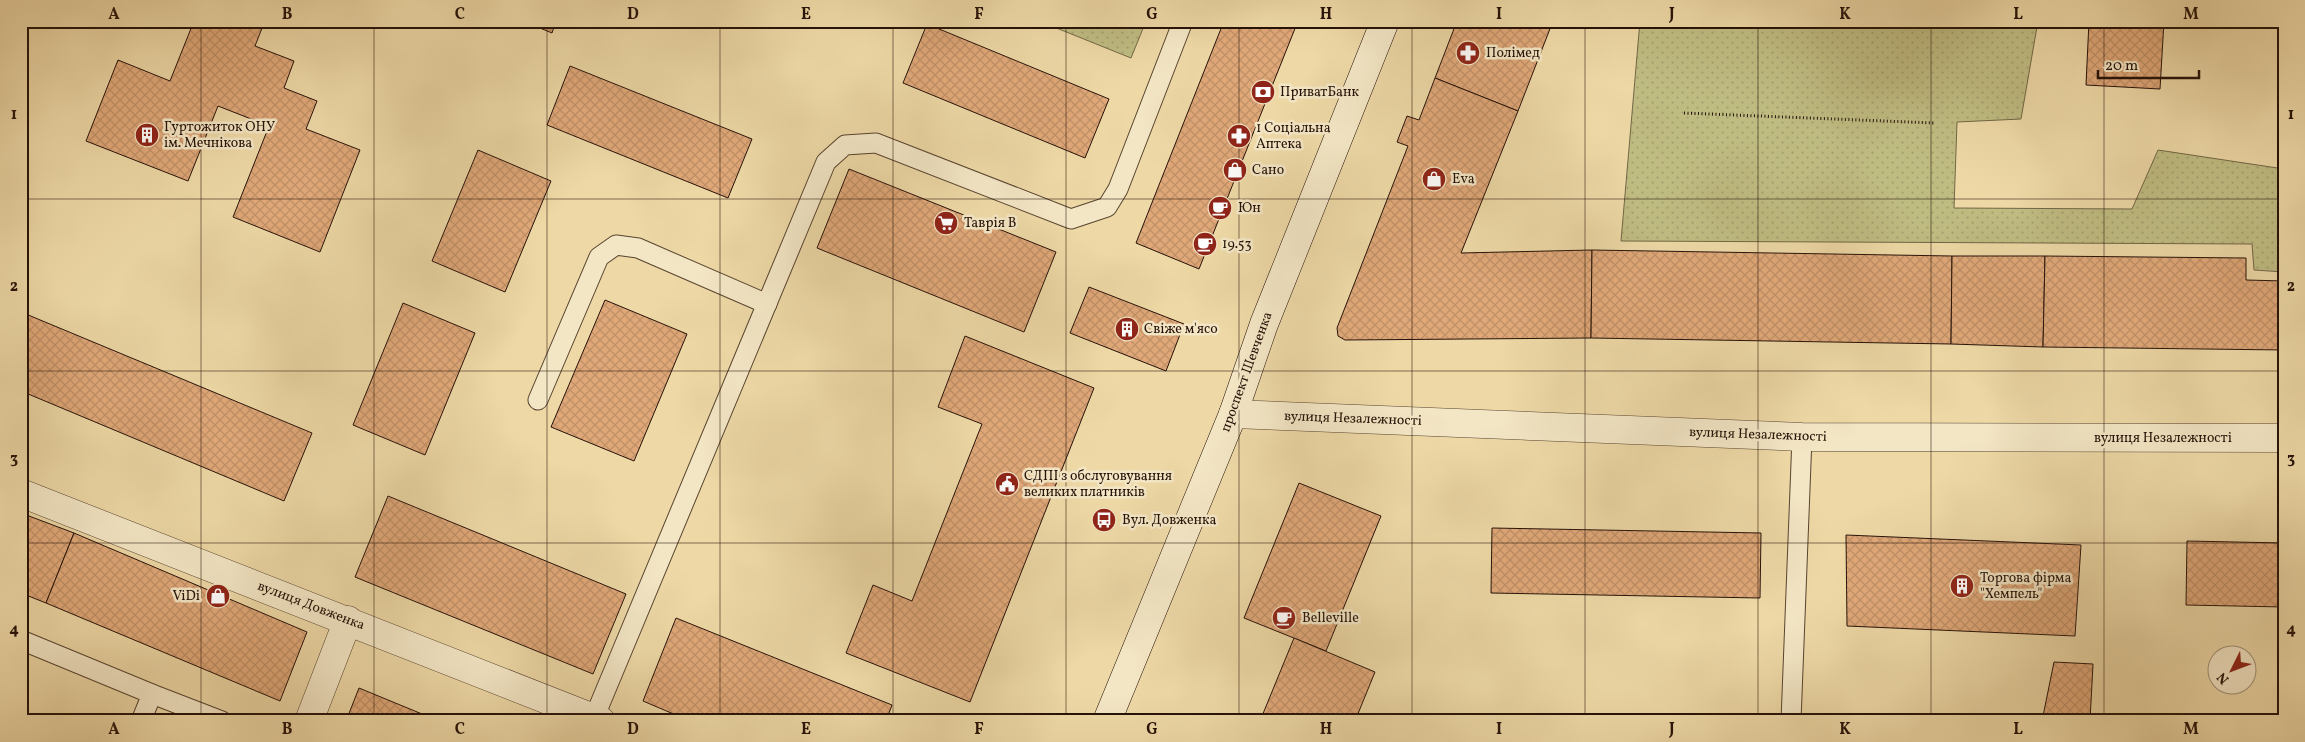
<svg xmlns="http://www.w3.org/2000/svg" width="2305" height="742" font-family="Vollkorn,serif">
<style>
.park{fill:url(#park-dots);stroke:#726746}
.building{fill:url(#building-cross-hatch);stroke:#261209}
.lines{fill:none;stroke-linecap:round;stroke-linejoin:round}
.service-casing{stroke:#584430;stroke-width:21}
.minor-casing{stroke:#584430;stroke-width:29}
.secondary-casing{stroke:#261209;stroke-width:29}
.path{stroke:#261209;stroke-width:3;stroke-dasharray:1 2.5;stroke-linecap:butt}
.service{stroke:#f3e6c5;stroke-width:19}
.minor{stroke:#f3e6c5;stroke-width:28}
.secondary{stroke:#f3e6c5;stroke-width:28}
.grid{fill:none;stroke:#261209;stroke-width:1;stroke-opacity:0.55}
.labels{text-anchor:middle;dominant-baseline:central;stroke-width:5;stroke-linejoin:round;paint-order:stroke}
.poi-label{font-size:14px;fill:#261209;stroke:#f3e6c5;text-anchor:start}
.street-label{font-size:14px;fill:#261209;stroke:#f3e6c5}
.neatline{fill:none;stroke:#261209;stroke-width:2}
.grid-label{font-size:16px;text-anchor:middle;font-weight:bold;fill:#261209}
</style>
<defs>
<pattern id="park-dots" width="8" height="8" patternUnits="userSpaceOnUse" patternTransform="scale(1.25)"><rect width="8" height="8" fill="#bfbc82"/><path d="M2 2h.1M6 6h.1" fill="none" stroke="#a4a16f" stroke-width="1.8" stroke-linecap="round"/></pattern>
<pattern id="building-cross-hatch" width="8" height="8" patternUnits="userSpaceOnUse" patternTransform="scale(1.25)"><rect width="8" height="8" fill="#e0a879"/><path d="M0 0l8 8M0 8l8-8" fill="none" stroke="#c09067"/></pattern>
</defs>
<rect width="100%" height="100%" fill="#edd8a6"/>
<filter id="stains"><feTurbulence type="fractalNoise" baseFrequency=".004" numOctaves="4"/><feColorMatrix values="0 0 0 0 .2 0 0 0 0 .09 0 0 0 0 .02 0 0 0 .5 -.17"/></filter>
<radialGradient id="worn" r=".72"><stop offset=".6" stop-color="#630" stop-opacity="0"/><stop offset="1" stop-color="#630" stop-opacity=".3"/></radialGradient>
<g class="park">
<path d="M 1039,21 L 1146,21 L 1131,58 Z"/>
<path d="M 1640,21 L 2038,21 L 2021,119 L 1957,122 L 1954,208 L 2132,209 L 2158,150 L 2284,169 L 2284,272 L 2254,270 L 2252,244 L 1621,241 Z"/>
</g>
<g class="building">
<path d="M 194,21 L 259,21 L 264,23 L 255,46 L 294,61 L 284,88 L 317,101 L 306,129 L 360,150 L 320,252 L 233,217 L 269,126 L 218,106 L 188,181 L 86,141 L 118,60 L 170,81 Z"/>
<path d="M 523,21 L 556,21 L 552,33 Z"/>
<path d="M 1224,21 L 1298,21 L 1199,269 L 1136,243 Z"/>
<path d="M 1457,21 L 1553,21 L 1518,111 L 1435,78 Z"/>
<path d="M 2089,21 L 2164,21 L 2160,89 L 2086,85 Z"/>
<path d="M 927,24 L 1109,99 L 1085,158 L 903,83 Z"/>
<path d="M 570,66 L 752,139 L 728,198 L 547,125 Z"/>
<path d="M 1435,78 L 1518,111 L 1461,253 L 1592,250 L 1591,338 L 1345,340 L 1338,336 L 1337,328 L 1408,146 L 1397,142 L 1407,116 L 1419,120 Z"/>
<path d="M 478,150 L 551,181 L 505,292 L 432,261 Z"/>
<path d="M 849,169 L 1056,252 L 1024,332 L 817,248 Z"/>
<path d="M 1592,250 L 1952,256 L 1951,344 L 1591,338 Z"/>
<path d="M 1952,256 L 2045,256 L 2043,347 L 1951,344 Z"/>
<path d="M 2045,256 L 2246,258 L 2246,280 L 2284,281 L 2284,350 L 2043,347 Z"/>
<path d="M 1089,287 L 1184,324 L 1166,371 L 1070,333 Z"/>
<path d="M 605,300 L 687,334 L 634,461 L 551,427 Z"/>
<path d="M 403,303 L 475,333 L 425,455 L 353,425 Z"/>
<path d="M 21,312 L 312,433 L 284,501 L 21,391 Z"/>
<path d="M 965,336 L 1094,388 L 970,702 L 846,653 L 873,585 L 912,601 L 982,424 L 938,407 Z"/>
<path d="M 1299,483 L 1381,516 L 1326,651 L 1244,618 Z"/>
<path d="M 388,496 L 626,594 L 593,674 L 355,577 Z"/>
<path d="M 21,513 L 74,533 L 46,603 L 21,593 Z"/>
<path d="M 1492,528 L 1761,533 L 1760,598 L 1491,593 Z"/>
<path d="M 74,533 L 307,632 L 280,701 L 46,603 Z"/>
<path d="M 1846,535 L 2081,545 L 2075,636 L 1847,626 Z"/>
<path d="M 2187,541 L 2284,543 L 2284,607 L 2186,605 Z"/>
<path d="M 676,618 L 892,705 L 886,721 L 690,721 L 643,701 Z"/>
<path d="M 1294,638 L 1375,672 L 1355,721 L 1260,721 Z"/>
<path d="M 2054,662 L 2093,664 L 2090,721 L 2042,721 Z"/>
<path d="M 359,688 L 439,721 L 346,721 Z"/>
</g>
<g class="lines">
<g class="service-casing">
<g id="service">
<path d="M 538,400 L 599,257 L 616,245 L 638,248 L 767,304"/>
<path d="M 21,640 L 152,694 L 141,721"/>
<path d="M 152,694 L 222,721"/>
<path d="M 594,718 L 826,162 L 845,145 L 876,143 L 1071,219 L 1107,207 L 1118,189 L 1183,21"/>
<path d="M 1791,721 L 1802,437"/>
</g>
</g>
<g class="minor-casing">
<g id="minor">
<path d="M 1233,414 L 1802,437 L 2284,438"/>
<path d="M 21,493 L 601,721"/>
<path d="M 309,721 L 348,620"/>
</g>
</g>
<g class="secondary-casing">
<path id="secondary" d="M 1107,721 L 1233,414 L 1264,324 L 1385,21"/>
</g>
<path class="path" d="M 1684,113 L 1934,123"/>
<use href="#service" class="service"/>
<use href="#minor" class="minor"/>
<use href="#secondary" class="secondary"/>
</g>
<path class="grid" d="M 201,21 L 201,721M 374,21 L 374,721M 547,21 L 547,721M 720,21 L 720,721M 893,21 L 893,721M 1066,21 L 1066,721M 1239,21 L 1239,721M 1412,21 L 1412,721M 1585,21 L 1585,721M 1758,21 L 1758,721M 1931,21 L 1931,721M 2104,21 L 2104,721M 21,199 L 2284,199M 21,371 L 2284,371M 21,543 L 2284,543"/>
<defs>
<g id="pharmacy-disc" transform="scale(1.25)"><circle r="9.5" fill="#8f2418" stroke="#f3e6c5"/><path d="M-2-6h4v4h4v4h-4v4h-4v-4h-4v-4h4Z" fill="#fff"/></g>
<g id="bank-disc" transform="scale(1.25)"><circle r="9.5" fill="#8f2418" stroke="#f3e6c5"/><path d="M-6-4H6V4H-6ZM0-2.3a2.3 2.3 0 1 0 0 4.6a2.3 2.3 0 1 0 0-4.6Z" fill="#fff"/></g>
<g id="building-disc" transform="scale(1.25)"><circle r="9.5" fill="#8f2418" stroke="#f3e6c5"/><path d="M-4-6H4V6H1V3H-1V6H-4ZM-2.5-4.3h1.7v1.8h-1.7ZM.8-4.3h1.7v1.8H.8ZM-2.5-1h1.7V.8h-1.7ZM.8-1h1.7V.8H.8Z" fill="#fff"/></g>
<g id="shop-disc" transform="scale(1.25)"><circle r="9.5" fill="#8f2418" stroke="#f3e6c5"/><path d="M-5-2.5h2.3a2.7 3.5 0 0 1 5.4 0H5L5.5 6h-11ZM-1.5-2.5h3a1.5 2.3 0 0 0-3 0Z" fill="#fff"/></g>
<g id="cafe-disc" transform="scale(1.25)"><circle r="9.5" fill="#8f2418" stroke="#f3e6c5"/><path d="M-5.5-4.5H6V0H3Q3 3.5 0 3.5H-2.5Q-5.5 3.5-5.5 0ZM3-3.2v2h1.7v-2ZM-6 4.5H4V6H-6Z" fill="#fff"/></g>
<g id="supermarket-disc" transform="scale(1.25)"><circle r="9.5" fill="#8f2418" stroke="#f3e6c5"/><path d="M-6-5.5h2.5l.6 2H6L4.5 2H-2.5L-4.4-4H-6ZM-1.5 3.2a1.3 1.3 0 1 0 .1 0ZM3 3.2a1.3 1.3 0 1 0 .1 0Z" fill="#fff"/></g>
<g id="civic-disc" transform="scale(1.25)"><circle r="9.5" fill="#8f2418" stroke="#f3e6c5"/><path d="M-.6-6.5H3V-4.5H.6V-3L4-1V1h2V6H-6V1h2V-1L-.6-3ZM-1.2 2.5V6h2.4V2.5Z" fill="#fff"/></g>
<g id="bus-disc" transform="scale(1.25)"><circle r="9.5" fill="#8f2418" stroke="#f3e6c5"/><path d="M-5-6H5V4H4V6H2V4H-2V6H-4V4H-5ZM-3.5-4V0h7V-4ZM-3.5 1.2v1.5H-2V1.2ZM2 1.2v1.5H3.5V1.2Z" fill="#fff"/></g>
</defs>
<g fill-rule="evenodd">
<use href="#pharmacy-disc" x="1468" y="53"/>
<use href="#bank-disc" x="1263" y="92"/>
<use href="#building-disc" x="147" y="135"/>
<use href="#pharmacy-disc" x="1239" y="136"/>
<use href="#shop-disc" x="1235" y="170"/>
<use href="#shop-disc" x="1434" y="179"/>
<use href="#cafe-disc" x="1220" y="208"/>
<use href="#supermarket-disc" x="946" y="223"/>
<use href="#cafe-disc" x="1205" y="244"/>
<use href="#building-disc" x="1127" y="329"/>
<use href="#civic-disc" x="1007" y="484"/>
<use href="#bus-disc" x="1104" y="520"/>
<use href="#building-disc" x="1962" y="586"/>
<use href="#shop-disc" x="218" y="596"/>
<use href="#cafe-disc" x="1284" y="618"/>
</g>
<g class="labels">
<g class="poi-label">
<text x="1486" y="53">Полімед</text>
<text x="1280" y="92">ПриватБанк</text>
<text x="164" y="127">Гуртожиток ОНУ<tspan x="164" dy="16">ім. Мечнікова</tspan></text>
<text x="1256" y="128">1 Соціальна<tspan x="1256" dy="16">Аптека</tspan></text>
<text x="1252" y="170">Сано</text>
<text x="1452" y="179">Eva</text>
<text x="1238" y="208">Юн</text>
<text x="964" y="223">Таврія В</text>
<text x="1222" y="244">19.53</text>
<text x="1144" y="329">Свіже м'ясо</text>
<text x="1024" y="476">СДПІ з обслуговування<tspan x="1024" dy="16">великих платників</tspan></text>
<text x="1122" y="520">Вул. Довженка</text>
<text x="1980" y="578">Торгова фірма<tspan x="1980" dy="16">"Хемпель"</tspan></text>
<text x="200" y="596" text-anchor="end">ViDi</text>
<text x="1302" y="618">Belleville</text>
</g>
<g class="street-label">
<text transform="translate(1247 372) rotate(-70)">проспект Шевченка</text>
<text transform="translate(1353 419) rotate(2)">вулиця Незалежності</text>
<text transform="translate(1758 435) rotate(2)">вулиця Незалежності</text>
<text x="2163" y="438">вулиця Незалежності</text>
<text transform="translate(311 606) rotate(21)">вулиця Довженка</text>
</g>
</g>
<rect width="2305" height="742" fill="none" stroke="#edd8a6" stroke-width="55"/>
<g transform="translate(2232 670) rotate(228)"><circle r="24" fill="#f3e6c5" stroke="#a1917a"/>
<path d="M0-4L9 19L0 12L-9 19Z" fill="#8f2418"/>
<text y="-8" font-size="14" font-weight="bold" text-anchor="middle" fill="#261209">N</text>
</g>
<path d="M2098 70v8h101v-8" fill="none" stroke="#261209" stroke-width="2.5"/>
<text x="2105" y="70" font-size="15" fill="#261209" stroke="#f3e6c5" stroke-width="4" paint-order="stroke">20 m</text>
<rect x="28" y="28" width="2250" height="686" class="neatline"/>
<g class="grid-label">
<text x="114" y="19">A</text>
<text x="287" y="19">B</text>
<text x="460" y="19">C</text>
<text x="633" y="19">D</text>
<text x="806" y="19">E</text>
<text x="979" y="19">F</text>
<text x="1152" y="19">G</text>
<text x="1326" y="19">H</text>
<text x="1499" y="19">I</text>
<text x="1672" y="19">J</text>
<text x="1845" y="19">K</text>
<text x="2018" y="19">L</text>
<text x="2191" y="19">M</text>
<text x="14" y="119">1</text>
<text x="2291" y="119">1</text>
<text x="14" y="291">2</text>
<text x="2291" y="291">2</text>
<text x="14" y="463">3</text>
<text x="2291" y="463">3</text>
<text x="14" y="634">4</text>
<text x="2291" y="634">4</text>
<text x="114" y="734">A</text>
<text x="287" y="734">B</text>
<text x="460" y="734">C</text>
<text x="633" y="734">D</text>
<text x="806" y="734">E</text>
<text x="979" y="734">F</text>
<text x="1152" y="734">G</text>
<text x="1326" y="734">H</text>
<text x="1499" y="734">I</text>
<text x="1672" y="734">J</text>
<text x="1845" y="734">K</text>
<text x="2018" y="734">L</text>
<text x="2191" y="734">M</text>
</g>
<rect width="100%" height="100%" filter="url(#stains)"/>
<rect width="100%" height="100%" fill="url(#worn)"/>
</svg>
